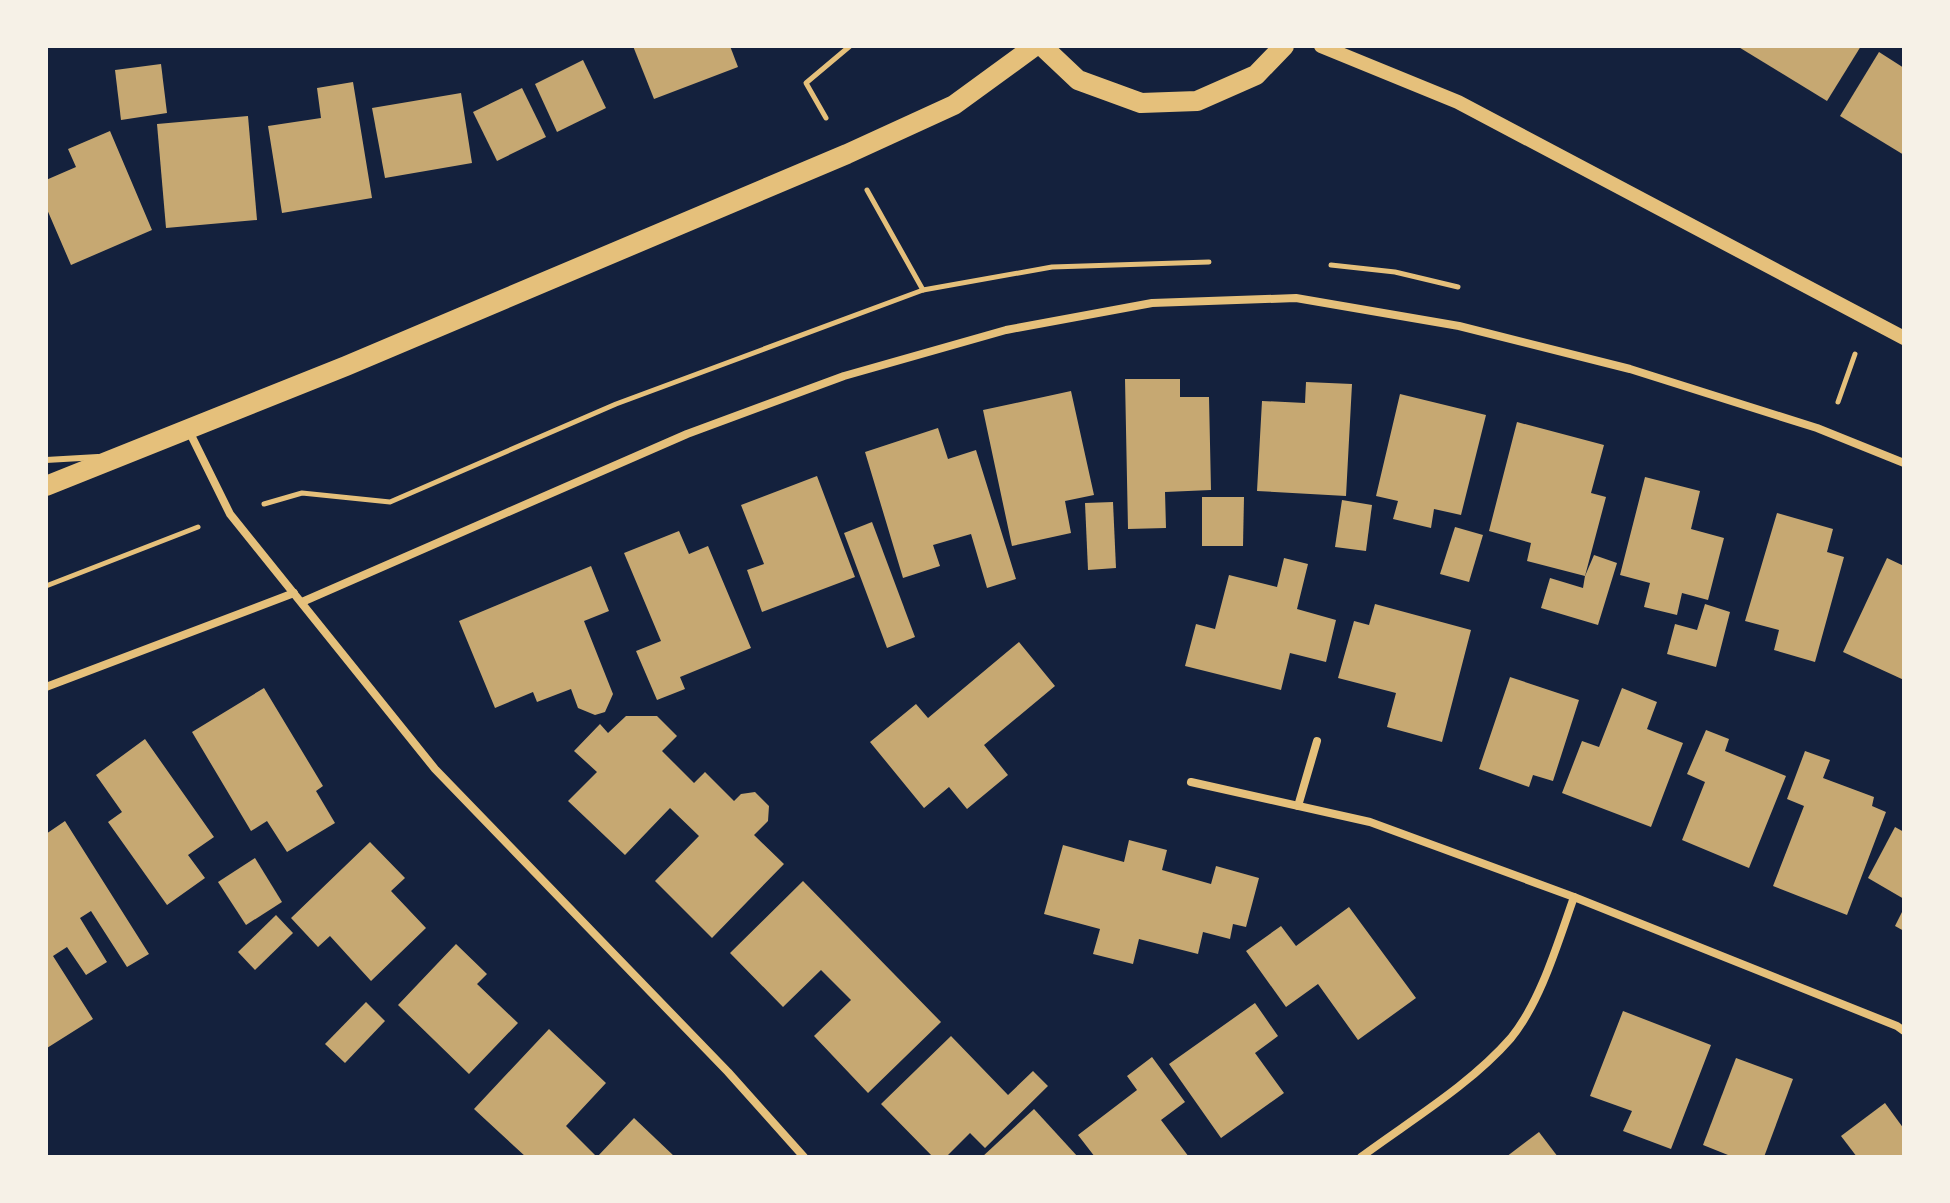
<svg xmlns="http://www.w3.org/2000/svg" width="1950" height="1203" font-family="Quicksand,sans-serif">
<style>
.building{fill:#c6a872}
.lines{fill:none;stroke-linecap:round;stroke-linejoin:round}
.path{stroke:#e5c07b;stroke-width:5}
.service{stroke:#e5c07b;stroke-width:6}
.minor{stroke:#e5c07b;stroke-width:8}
.tertiary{stroke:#e5c07b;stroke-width:14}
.primary{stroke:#e5c07b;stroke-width:20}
</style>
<rect width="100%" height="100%" fill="#14213d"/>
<g class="building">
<path d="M 633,46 L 730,46 L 738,67 L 654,99 Z"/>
<path d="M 1737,46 L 1861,46 L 1827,101 Z"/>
<path d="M 1879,52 L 1904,68 L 1904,155 L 1840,116 Z"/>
<path d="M 583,60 L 606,108 L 557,132 L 535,84 Z"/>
<path d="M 161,64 L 167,113 L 121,120 L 115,70 Z"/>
<path d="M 353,82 L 372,198 L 282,213 L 268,126 L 321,118 L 317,88 Z"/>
<path d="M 522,88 L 546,137 L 497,161 L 473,112 Z"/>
<path d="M 461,93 L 472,163 L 385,178 L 372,108 Z"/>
<path d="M 248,116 L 257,220 L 166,228 L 157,124 Z"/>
<path d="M 110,131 L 152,230 L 71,265 L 46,207 L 46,180 L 76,167 L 68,149 Z"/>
<path d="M 1125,379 L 1180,379 L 1180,397 L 1209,397 L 1211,490 L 1165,492 L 1166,528 L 1128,529 Z"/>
<path d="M 1306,382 L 1352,384 L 1346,496 L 1257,491 L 1262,401 L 1305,403 Z"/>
<path d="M 1071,391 L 1094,495 L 1065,501 L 1071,533 L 1012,546 L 983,410 Z"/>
<path d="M 1400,394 L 1486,415 L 1461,515 L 1434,509 L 1431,528 L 1393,519 L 1398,501 L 1376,496 Z"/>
<path d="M 1517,422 L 1604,445 L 1591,493 L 1606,497 L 1585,576 L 1527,561 L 1531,543 L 1489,531 Z"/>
<path d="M 938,428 L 948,459 L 976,450 L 1016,579 L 987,588 L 971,534 L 933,545 L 940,566 L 903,578 L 865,452 Z"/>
<path d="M 817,476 L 855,577 L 762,612 L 747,570 L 764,564 L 741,505 Z"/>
<path d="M 1645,477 L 1700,491 L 1691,529 L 1724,538 L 1708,600 L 1682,593 L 1677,615 L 1644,607 L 1650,583 L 1620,575 Z"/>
<path d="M 1202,497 L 1244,497 L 1243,546 L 1202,546 Z"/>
<path d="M 1342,500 L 1372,505 L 1366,551 L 1335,547 Z"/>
<path d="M 1113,502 L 1116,568 L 1088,570 L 1085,503 Z"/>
<path d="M 1777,513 L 1833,529 L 1827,552 L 1844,557 L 1815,662 L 1774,650 L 1779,630 L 1745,621 Z"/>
<path d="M 872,522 L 915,637 L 887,648 L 844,533 Z"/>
<path d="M 1455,527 L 1483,535 L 1469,582 L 1440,574 Z"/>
<path d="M 679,531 L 689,554 L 708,546 L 751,648 L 680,677 L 685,689 L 657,700 L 636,651 L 661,641 L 624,553 Z"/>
<path d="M 1594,555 L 1617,563 L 1598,625 L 1541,608 L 1550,578 L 1583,588 L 1585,576 Z"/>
<path d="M 1284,558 L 1308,564 L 1297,609 L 1336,620 L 1326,662 L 1290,653 L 1281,690 L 1185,666 L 1196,624 L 1215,629 L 1229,575 L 1277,587 Z"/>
<path d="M 1887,558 L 1904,566 L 1904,680 L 1843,652 Z"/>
<path d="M 591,566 L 609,611 L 584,621 L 613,694 L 605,712 L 595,715 L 578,708 L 571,689 L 537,702 L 533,692 L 495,708 L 459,621 Z"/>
<path d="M 1375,604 L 1471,630 L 1442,742 L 1387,727 L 1396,693 L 1338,678 L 1354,621 L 1369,625 Z"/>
<path d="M 1705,604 L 1730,612 L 1716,667 L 1667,654 L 1675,624 L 1697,630 Z"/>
<path d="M 1019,642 L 1055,686 L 984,745 L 1008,775 L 967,809 L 949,787 L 924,808 L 870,742 L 916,704 L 928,718 Z"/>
<path d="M 1510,677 L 1579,700 L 1553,781 L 1533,775 L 1529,787 L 1479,769 Z"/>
<path d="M 264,688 L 323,786 L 316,791 L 335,823 L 287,852 L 267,821 L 251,831 L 192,732 Z"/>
<path d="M 1622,688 L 1657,702 L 1647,729 L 1683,743 L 1651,827 L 1562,793 L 1582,741 L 1599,747 Z"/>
<path d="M 626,716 L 657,716 L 677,736 L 662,751 L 694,783 L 705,772 L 734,801 L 741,794 L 755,792 L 769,806 L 768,821 L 754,835 L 784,864 L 712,938 L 655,881 L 699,836 L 670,808 L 625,855 L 568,801 L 597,772 L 574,751 L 600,724 L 608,733 Z"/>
<path d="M 1706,730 L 1729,739 L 1725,751 L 1786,776 L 1749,868 L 1682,840 L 1705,782 L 1687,774 Z"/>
<path d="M 145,739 L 214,837 L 188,855 L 205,878 L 167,905 L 108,822 L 122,812 L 96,775 Z"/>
<path d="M 1805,751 L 1830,760 L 1823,778 L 1874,797 L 1872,806 L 1886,812 L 1847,915 L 1773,886 L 1804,806 L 1787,799 Z"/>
<path d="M 65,821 L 149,954 L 127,967 L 91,911 L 80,918 L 107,962 L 86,975 L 67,947 L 53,956 L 93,1019 L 47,1048 L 46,834 Z"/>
<path d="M 1895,827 L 1904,832 L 1904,899 L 1868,878 Z"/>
<path d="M 1129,840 L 1167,850 L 1162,870 L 1211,884 L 1216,866 L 1259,878 L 1246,927 L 1233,924 L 1230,939 L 1203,932 L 1198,954 L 1139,939 L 1133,964 L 1093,954 L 1100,929 L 1044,914 L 1063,845 L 1124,862 Z"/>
<path d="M 370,842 L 405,878 L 391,891 L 426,928 L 371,981 L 330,936 L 318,947 L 291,918 Z"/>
<path d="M 255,858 L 282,902 L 246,925 L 218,882 Z"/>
<path d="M 803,881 L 941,1022 L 868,1093 L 814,1036 L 851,1000 L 821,970 L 783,1007 L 730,953 Z"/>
<path d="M 1349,907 L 1416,998 L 1358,1040 L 1318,984 L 1286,1007 L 1246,951 L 1281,926 L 1296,946 Z"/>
<path d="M 1904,908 L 1904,931 L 1895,926 Z"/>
<path d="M 276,915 L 293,933 L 255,970 L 238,952 Z"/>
<path d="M 456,944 L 487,974 L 477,984 L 518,1023 L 469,1074 L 398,1005 Z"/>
<path d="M 366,1002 L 385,1021 L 345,1063 L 325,1044 Z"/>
<path d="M 1255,1003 L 1278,1036 L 1255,1053 L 1284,1093 L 1221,1138 L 1169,1064 Z"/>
<path d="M 1623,1011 L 1711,1045 L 1671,1149 L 1623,1131 L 1632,1111 L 1590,1096 Z"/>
<path d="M 549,1029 L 606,1083 L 566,1126 L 597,1157 L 526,1157 L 474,1109 Z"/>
<path d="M 951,1036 L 1008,1095 L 1033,1071 L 1048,1086 L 985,1148 L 970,1133 L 946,1157 L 933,1157 L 881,1104 Z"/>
<path d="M 1152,1057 L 1185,1102 L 1161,1120 L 1189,1157 L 1095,1157 L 1078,1135 L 1137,1090 L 1127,1076 Z"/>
<path d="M 1736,1058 L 1793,1079 L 1764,1157 L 1733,1157 L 1703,1145 Z"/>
<path d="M 1885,1103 L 1904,1129 L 1904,1157 L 1857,1157 L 1841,1136 Z"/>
<path d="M 1034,1109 L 1078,1157 L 982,1157 Z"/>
<path d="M 634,1118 L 675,1157 L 597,1157 Z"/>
<path d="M 1539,1132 L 1558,1157 L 1506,1157 Z"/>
</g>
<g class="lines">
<g class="path">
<path d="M 826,118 L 806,83 L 850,46"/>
<path d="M 867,190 L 923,290"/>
<path d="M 1331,265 L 1395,272 L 1458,287"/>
<path d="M 1838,402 L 1855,354"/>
<path d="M 264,504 L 302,493 L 390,502 L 616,404 L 923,290 L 1052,267 L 1209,262"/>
<path d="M 46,586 L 198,527"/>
</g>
<path class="service" d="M 46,460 L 98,457"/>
<g class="minor">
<path d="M 189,431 L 230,514 L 435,769 L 728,1072 L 804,1157"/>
<path d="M 302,602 L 687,434 L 844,376 L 1006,330 L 1152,303 L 1296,298 L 1459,326 L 1630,369 L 1817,428 L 1904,463"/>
<path d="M 46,687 L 294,593"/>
<path d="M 1191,782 L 1370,822 L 1574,897 L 1897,1026 L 1904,1031"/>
<path d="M 1298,806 L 1317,741"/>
<path d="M 1361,1157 C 1411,1120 1470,1085 1511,1038 C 1541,1001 1558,942 1574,897"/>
</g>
<path class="tertiary" d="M 1321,46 L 1458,102 L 1904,338"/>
<g class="primary">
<path d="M 1042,46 L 1078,80 L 1141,103 L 1197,101 L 1256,75 L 1284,46"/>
<path d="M 46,486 L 346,366 L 847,154 L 954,105 L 1035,46"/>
</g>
</g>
<rect width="1950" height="1203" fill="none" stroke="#f6f1e7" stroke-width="96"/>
</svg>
